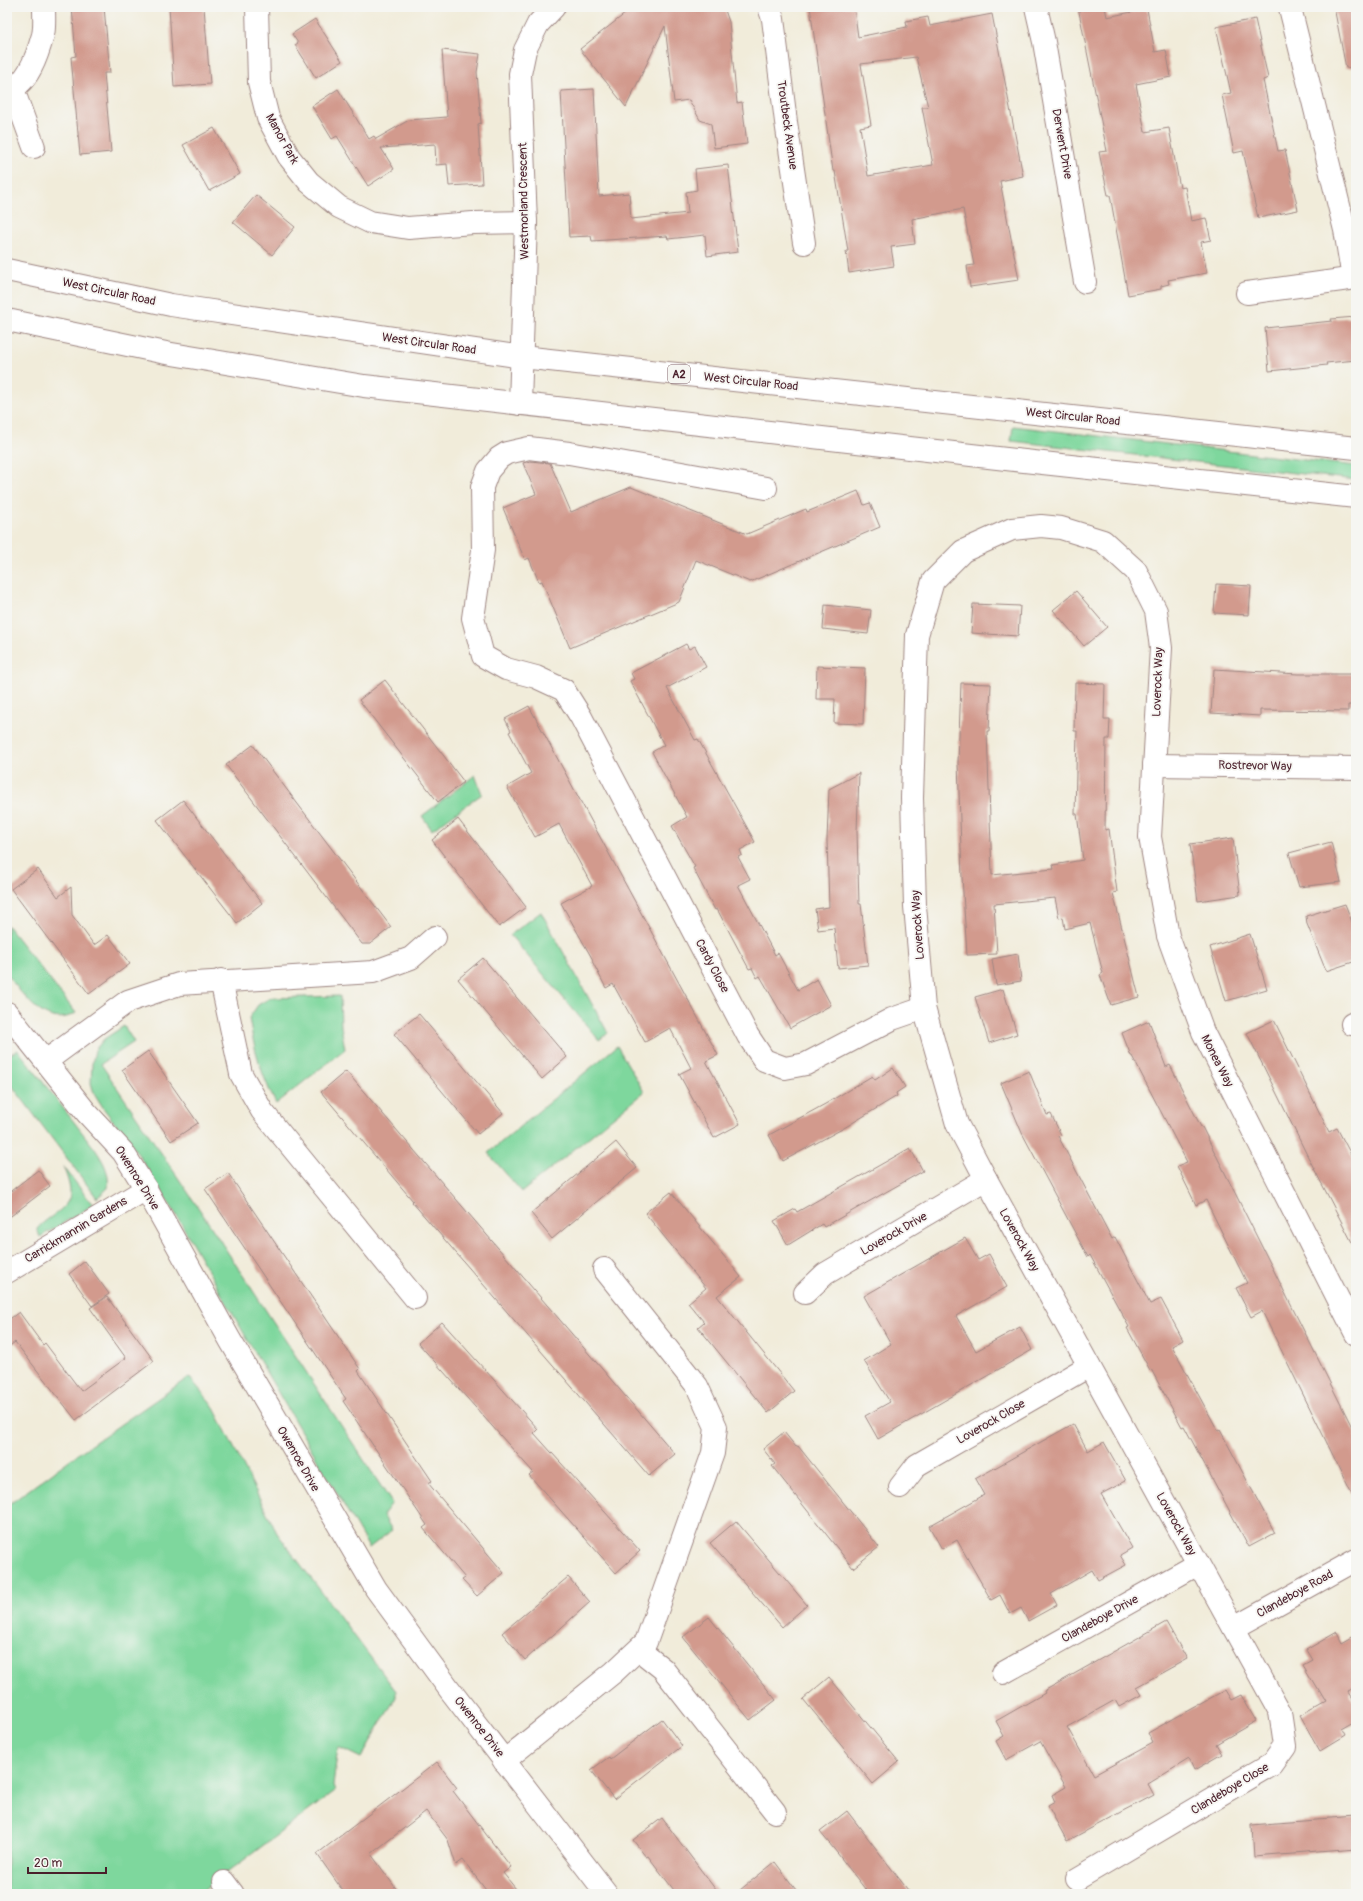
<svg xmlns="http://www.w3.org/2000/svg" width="1363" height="1901" font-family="Pangolin,sans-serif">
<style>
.green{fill:#7ed79d;stroke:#647b64}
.building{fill:#d29a8d;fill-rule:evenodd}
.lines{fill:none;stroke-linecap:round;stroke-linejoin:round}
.minor-casing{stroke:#9e8682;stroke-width:24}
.highway-casing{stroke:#9e8682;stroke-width:24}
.minor{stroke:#fff;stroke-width:22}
.highway{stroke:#fff;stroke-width:22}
.labels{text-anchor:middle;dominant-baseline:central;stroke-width:3.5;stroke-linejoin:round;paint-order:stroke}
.shield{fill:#f6f6f2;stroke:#7e6067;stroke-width:1}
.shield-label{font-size:11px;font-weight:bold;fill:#4a1f2b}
.street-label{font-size:12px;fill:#4a1f2b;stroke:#f6f6f2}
</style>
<rect width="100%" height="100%" fill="#f6f6f2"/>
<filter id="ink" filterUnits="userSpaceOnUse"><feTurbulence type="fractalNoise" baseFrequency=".025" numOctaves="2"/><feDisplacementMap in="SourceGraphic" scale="8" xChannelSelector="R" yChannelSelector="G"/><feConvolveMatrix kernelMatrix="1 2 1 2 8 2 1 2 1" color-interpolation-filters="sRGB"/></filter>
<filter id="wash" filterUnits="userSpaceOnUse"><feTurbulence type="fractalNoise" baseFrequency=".012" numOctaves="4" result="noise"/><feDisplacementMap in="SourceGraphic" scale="16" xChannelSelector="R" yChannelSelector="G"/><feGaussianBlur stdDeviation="0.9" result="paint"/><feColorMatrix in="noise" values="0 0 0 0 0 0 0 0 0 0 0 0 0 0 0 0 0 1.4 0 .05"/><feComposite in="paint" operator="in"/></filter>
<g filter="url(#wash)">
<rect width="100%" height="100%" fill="#f1ecda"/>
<g class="green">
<path d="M 1013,426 L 1356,466 L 1356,480 L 1011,441 Z"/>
<path d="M 475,775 L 482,794 L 432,830 L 422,816 Z"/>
<path d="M 541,912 L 608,1033 L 599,1040 L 510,935 Z"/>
<path d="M 7,925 L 76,1013 C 52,1027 34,1008 19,990 C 16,985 10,980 8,975 C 5,969 7,935 7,925 Z"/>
<path d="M 340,996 L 341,1026 L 345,1049 L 276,1104 C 262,1076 254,1050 249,1018 L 258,1005 L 270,998 Z"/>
<path d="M 124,1026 L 134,1042 L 101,1064 L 204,1216 L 392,1503 L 383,1515 L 392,1530 L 369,1548 L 258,1358 L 174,1211 L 136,1151 L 104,1109 L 94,1093 L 91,1083 L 92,1064 L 95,1050 L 104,1039 Z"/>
<path d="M 617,1046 L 644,1092 L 522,1192 L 488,1153 Z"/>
<path d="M 18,1050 L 95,1149 C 103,1161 110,1172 108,1188 L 97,1198 L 7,1079 L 7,1056 Z"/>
<path d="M 63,1166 L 93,1205 L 40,1237 L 37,1229 C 47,1216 72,1209 70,1190 C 69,1182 66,1174 63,1166 Z"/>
<path d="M 189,1377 L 212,1404 L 277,1533 L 396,1691 L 396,1697 L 361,1758 L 338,1747 L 333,1785 L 335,1791 L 199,1894 L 7,1894 L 7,1506 L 72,1458 Z"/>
</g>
<g id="blocks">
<g class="building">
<path d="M 72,7 L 104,7 L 110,73 L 104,73 L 111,152 L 80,155 L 71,57 L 76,56 Z"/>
<path d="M 169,7 L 204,7 L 210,84 L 174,87 Z"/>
<path d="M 644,7 L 724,7 L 729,22 L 737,103 L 742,102 L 747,144 L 714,148 L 711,124 L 700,120 L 689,100 L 674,102 L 665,26 L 626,107 L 580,49 L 626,13 Z"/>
<path d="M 810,7 L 854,7 L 858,37 L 907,27 L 906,21 L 928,17 L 930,26 L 992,14 L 1023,176 L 1000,181 L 1019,280 L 970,287 L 967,266 L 974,265 L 963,209 L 912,219 L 915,244 L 891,247 L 894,266 L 849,273 L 846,251 L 848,251 L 835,171 L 833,171 L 830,150 ZM 916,57 L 928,107 L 922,107 L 933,165 L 868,176 L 860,127 L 871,125 L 861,64 Z"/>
<path d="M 1078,7 L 1105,7 L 1107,17 L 1147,9 L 1155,52 L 1166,50 L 1171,77 L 1136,84 L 1145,132 L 1169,128 L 1180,188 L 1185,187 L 1191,221 L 1206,218 L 1211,240 L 1201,242 L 1207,273 L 1168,280 L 1169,284 L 1161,286 L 1161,289 L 1128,295 L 1110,195 L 1108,195 L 1099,152 L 1107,151 Z"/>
<path d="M 1334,7 L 1356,7 L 1356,67 L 1346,68 Z"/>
<path d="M 315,19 L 342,61 L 316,78 L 295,45 L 298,43 L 292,34 Z"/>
<path d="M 1255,19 L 1268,78 L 1263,80 L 1278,151 L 1285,150 L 1298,210 L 1258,218 L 1243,151 L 1234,153 L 1222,95 L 1231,93 L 1216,27 Z"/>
<path d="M 442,50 L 480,54 L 477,72 L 481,123 L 478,124 L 482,184 L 449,186 L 447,164 L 436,165 L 435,144 L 381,148 L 394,169 L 368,186 L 337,136 L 332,139 L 312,106 L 338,89 L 369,139 L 374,136 L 376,139 L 409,120 L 447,117 Z"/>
<path d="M 594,89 L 599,196 L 629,193 L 631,219 L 688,213 L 686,192 L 697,190 L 695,169 L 728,165 L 738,252 L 707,256 L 705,235 L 668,239 L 667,236 L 592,241 L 591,236 L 569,237 L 561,91 Z"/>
<path d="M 214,128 L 240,174 L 209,191 L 183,145 Z"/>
<path d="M 256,195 L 295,227 L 272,255 L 233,222 Z"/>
<path d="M 1356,317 L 1356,360 L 1326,363 L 1327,365 L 1269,371 L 1265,328 L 1332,321 L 1331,319 Z"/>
<path d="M 530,461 L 550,463 L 571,512 L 631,487 L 747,534 L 806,509 L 807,512 L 858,491 L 864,505 L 870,503 L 880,527 L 750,582 L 696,560 L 679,602 L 570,648 L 542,581 L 539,582 L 529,558 L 525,560 L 503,508 L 536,494 L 523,463 Z"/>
<path d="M 1216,584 L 1251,586 L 1249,615 L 1214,613 Z"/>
<path d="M 1076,591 L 1107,627 L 1084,646 L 1053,610 Z"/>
<path d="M 973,604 L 1020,606 L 1018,636 L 971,633 Z"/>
<path d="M 825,605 L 871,610 L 868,634 L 823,629 Z"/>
<path d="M 686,644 L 689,649 L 695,646 L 706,667 L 667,688 L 695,740 L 698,739 L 755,842 L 740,850 L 742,855 L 738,857 L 750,879 L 738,885 L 775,955 L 778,953 L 798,990 L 817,979 L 831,1005 L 790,1028 L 760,976 L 757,978 L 752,968 L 749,969 L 717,909 L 715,910 L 693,868 L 695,867 L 672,826 L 687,817 L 652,752 L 664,745 L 630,681 L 634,679 L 631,673 Z"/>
<path d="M 817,666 L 865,668 L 863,724 L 834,723 L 835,699 L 816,699 Z"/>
<path d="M 1214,669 L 1298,674 L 1356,674 L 1356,705 L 1348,705 L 1348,711 L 1260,710 L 1260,716 L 1211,713 Z"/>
<path d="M 385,680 L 464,782 L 438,802 L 359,700 Z"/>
<path d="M 961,683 L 991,684 L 989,731 L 987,731 L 992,875 L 1054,869 L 1053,865 L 1083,860 L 1077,814 L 1075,814 L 1077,731 L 1074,731 L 1075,683 L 1105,684 L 1104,719 L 1110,719 L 1109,739 L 1106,739 L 1105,830 L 1109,829 L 1117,892 L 1113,893 L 1139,997 L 1111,1005 L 1100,975 L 1103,973 L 1090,923 L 1065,929 L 1063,917 L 1059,918 L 1055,898 L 994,904 L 997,954 L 967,955 L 962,877 L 958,763 Z"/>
<path d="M 529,706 L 718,1055 L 706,1061 L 740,1124 L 714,1138 L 679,1074 L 691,1068 L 670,1028 L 645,1042 L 613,984 L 606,988 L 592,961 L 593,960 L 561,903 L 592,886 L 559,824 L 535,837 L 507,787 L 531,773 L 509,732 L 511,731 L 505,719 Z"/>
<path d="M 253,745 L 391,927 L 370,944 L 362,944 L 226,765 Z"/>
<path d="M 859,773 L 857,832 L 859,904 L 861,904 L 868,965 L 838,968 L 834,928 L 818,930 L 815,909 L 829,907 L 827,840 L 829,789 Z"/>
<path d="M 183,800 L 262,903 L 237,923 L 157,820 Z"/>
<path d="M 458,819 L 526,907 L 499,927 L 432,840 Z"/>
<path d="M 1233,838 L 1240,895 L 1198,901 L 1190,844 Z"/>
<path d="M 1331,842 L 1341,882 L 1299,887 L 1289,853 Z"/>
<path d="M 38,869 L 58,897 L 71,887 L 72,915 L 94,945 L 108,935 L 130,964 L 89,994 L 11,889 Z"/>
<path d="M 1345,904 L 1356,932 L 1356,961 L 1326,971 L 1307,924 L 1306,916 Z"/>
<path d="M 1250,934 L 1267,989 L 1226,1001 L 1210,947 Z"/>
<path d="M 1018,954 L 1021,981 L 996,985 L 992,959 Z"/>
<path d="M 483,958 L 567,1057 L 542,1079 L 458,979 Z"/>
<path d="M 1003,989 L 1017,1034 L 989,1043 L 975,997 Z"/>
<path d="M 419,1014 L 503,1113 L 478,1134 L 394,1034 Z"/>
<path d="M 1274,1020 L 1329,1132 L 1337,1128 L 1356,1164 L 1356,1250 L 1307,1155 L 1247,1033 Z"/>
<path d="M 1149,1021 L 1166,1067 L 1170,1065 L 1201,1127 L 1202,1127 L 1356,1435 L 1356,1502 L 1262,1311 L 1251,1317 L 1236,1288 L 1247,1283 L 1206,1200 L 1196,1205 L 1177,1166 L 1187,1162 L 1132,1056 L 1131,1056 L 1122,1033 Z"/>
<path d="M 148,1051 L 198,1123 L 171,1141 L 122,1070 Z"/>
<path d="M 893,1068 L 905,1087 L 896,1093 L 897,1096 L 844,1128 L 783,1161 L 769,1135 L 827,1103 L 872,1076 L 875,1080 Z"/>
<path d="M 346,1071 L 675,1454 L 649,1476 L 412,1202 L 413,1201 L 321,1092 Z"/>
<path d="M 1029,1071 L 1047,1115 L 1051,1114 L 1061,1135 L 1058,1136 L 1112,1239 L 1115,1237 L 1150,1304 L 1161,1299 L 1183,1340 L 1172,1346 L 1218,1431 L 1220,1430 L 1275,1533 L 1249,1547 L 1184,1426 L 1182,1427 L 1151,1369 L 1150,1370 L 1127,1328 L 1129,1327 L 1090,1255 L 1088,1257 L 1022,1133 L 1001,1083 Z"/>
<path d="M 616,1142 L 637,1168 L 552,1239 L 531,1213 Z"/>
<path d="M 910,1148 L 923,1171 L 824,1227 L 822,1224 L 788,1245 L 774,1221 L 795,1209 L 797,1212 Z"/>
<path d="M 38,1170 L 50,1186 L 7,1219 L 7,1194 Z"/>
<path d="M 228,1173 L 360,1369 L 358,1371 L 432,1481 L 428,1483 L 504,1573 L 477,1596 L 462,1580 L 465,1578 L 423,1528 L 427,1525 L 343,1401 L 346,1399 L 205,1189 Z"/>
<path d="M 671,1192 L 741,1277 L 717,1296 L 794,1391 L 768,1413 L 698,1327 L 704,1322 L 688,1303 L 706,1288 L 645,1213 Z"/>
<path d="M 965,1238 L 978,1260 L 989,1254 L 1007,1287 L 956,1316 L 976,1351 L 1020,1327 L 1032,1350 L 878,1439 L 865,1416 L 890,1402 L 864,1361 L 891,1344 L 864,1296 Z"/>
<path d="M 85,1261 L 109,1294 L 92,1306 L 69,1274 Z"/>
<path d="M 107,1297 L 154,1361 L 76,1420 L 15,1342 L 7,1348 L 7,1321 L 19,1312 L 43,1345 L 45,1343 L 81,1391 L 126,1358 L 90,1308 Z"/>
<path d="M 442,1322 L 538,1429 L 534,1433 L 640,1551 L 616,1573 L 529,1475 L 533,1472 L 418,1343 Z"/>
<path d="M 1073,1424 L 1088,1451 L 1104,1442 L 1126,1481 L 1101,1494 L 1132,1548 L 1120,1555 L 1126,1565 L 1098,1580 L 1092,1570 L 1051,1594 L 1057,1605 L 1028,1621 L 1021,1608 L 1010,1614 L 1000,1595 L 991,1600 L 957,1540 L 942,1549 L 929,1526 L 984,1495 L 975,1479 Z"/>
<path d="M 784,1432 L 796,1447 L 798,1446 L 879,1547 L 853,1568 L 772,1466 L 775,1464 L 763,1449 Z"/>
<path d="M 736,1521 L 807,1605 L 782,1627 L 710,1543 Z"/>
<path d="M 568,1577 L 590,1602 L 525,1660 L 502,1633 Z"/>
<path d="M 709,1617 L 776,1700 L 750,1720 L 683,1637 Z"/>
<path d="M 1166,1622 L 1187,1659 L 1136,1687 L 1141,1695 L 1119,1707 L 1115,1700 L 1067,1727 L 1094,1775 L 1153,1743 L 1148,1733 L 1225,1690 L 1231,1700 L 1241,1695 L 1256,1721 L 1216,1744 L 1222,1754 L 1194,1770 L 1189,1759 L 1148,1784 L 1154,1795 L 1067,1841 L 1048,1806 L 1055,1802 L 1052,1795 L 1066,1787 L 1040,1741 L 1006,1760 L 996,1741 L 1004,1736 L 996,1721 L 1045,1693 L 1044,1691 Z"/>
<path d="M 1337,1632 L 1342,1642 L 1356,1634 L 1356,1688 L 1348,1692 L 1356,1705 L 1356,1722 L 1342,1730 L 1345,1736 L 1320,1751 L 1300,1716 L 1325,1702 L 1303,1665 L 1312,1660 L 1306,1650 Z"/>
<path d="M 829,1677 L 899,1762 L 873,1784 L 803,1699 Z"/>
<path d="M 662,1719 L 682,1746 L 614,1799 L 591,1770 L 609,1757 L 610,1759 Z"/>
<path d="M 437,1762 L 457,1788 L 453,1791 L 511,1867 L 503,1873 L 520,1894 L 489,1894 L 463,1860 L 456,1865 L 448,1840 L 426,1811 L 371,1854 L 400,1894 L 345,1894 L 317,1854 Z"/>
<path d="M 847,1811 L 874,1846 L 911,1894 L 869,1894 L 834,1849 L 820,1832 Z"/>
<path d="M 1356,1817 L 1356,1849 L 1253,1857 L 1251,1825 Z"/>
<path d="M 662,1818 L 688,1853 L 719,1894 L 677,1894 L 648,1856 L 646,1857 L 633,1840 Z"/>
<path d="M 775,1862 L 799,1894 L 735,1894 Z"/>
</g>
</g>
</g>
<g filter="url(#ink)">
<use href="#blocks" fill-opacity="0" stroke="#9e8682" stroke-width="1"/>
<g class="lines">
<g class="minor-casing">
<g id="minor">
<path d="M 257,7 L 259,82 L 268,118 L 289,157 L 309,182 L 339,207 L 370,222 L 408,228 L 473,223 L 526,222"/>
<path d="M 769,7 L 773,19 L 786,122 L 804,243"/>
<path d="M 1036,7 L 1044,42 L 1085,282"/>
<path d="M 1290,8 L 1345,230 L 1353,278"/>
<path d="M 13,89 L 34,147"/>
<path d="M 7,90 C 28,86 38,53 43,35 C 45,27 44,16 44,7"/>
<path d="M 1247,293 L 1356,278"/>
<path d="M 520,404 L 526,222 L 520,74 L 525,50 L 538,24 L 554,7"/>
<path d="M 766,488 L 569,453 L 529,448 L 507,453 L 499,458 L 488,471 L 482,487 L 483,550 L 473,618 L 483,656 L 506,669 L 536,677 L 564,690 L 581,717 L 748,1036 L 764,1060 L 785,1068 L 806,1064 L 892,1019 L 924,1008"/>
<path d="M 1154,765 L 1356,768"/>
<path d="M 221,980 L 241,1074 L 262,1111 L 415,1298"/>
<path d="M 7,1013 L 86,1112 L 123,1152 L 146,1189 L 230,1340 L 376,1589 L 450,1690 L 607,1894"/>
<path d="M 1352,1024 L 1356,1022"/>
<path d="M 46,1061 L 128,1001 L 179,984 L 373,972 L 411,958 L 435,937"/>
<path d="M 7,1272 L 146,1189"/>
<path d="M 805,1293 L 825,1274 L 986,1179"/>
<path d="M 900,1487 L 917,1465 L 1089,1366"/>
<path d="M 1234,1628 L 1356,1560"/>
<path d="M 639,1650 L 663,1669 L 775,1812"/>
<path d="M 1003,1673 L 1198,1564"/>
<path d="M 504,1761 L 614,1672 L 646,1642 L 713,1453 L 716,1427 L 697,1386 L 604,1269"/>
<path d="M 1077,1879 L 1272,1764 L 1285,1746 L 1280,1712 L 986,1179 L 957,1124 L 924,1008 L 915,906 L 912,798 L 917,635 L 933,581 L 963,551 L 1012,529 L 1041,526 L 1061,528 L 1103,541 L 1136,571 L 1156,611 L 1161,648 L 1150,837 L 1168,936 L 1203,1032 L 1356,1334"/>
<path d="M 224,1882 L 233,1894"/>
</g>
</g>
<g class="highway-casing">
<g id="highway">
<path d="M 7,270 L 171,305 L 522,357 L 1356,448"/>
<path d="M 7,320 L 166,353 L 364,386 L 1015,460 L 1356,497"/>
</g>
</g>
<use href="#minor" class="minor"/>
<use href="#highway" class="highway"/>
</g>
</g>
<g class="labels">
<rect class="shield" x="668" y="365" width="22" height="18" rx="3"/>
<g class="shield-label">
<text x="679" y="374">A2</text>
</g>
<g class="street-label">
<text transform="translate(787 125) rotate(82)">Troutbeck Avenue</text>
<text transform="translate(282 139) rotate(61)">Manor Park</text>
<text transform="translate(1062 144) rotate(80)">Derwent Drive</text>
<text transform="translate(524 201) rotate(-91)">Westmorland Crescent</text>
<text transform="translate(109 292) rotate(12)">West Circular Road</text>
<text transform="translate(429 344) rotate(8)">West Circular Road</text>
<text transform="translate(751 382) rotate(6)">West Circular Road</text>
<text transform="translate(1073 417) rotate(6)">West Circular Road</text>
<text transform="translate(1158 682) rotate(-88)">Loverock Way</text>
<text transform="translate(1255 766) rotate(1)">Rostrevor Way</text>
<text transform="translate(918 925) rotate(-94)">Loverock Way</text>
<text transform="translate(712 966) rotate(62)">Cardy Close</text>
<text transform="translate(1217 1061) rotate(63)">Monea Way</text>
<text transform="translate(137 1178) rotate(58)">Owenroe Drive</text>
<text transform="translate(76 1230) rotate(-31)">Carrickmannin Gardens</text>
<text transform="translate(894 1234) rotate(-30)">Loverock Drive</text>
<text transform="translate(1019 1240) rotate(61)">Loverock Way</text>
<text transform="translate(991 1422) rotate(-30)">Loverock Close</text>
<text transform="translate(298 1459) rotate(60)">Owenroe Drive</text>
<text transform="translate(1176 1524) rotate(61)">Loverock Way</text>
<text transform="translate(1295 1594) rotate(-29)">Clandeboye Road</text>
<text transform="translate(1100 1619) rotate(-29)">Clandeboye Drive</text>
<text transform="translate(479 1727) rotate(52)">Owenroe Drive</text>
<text transform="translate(1230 1789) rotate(-31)">Clandeboye Close</text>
</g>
</g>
<rect width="1363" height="1901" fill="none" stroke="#f6f6f2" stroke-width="24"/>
<path d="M28 1867v6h78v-6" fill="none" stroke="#4a1f2b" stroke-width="2"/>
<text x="34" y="1867" font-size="12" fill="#4a1f2b" stroke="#f6f6f2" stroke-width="3" paint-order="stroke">20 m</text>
</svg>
